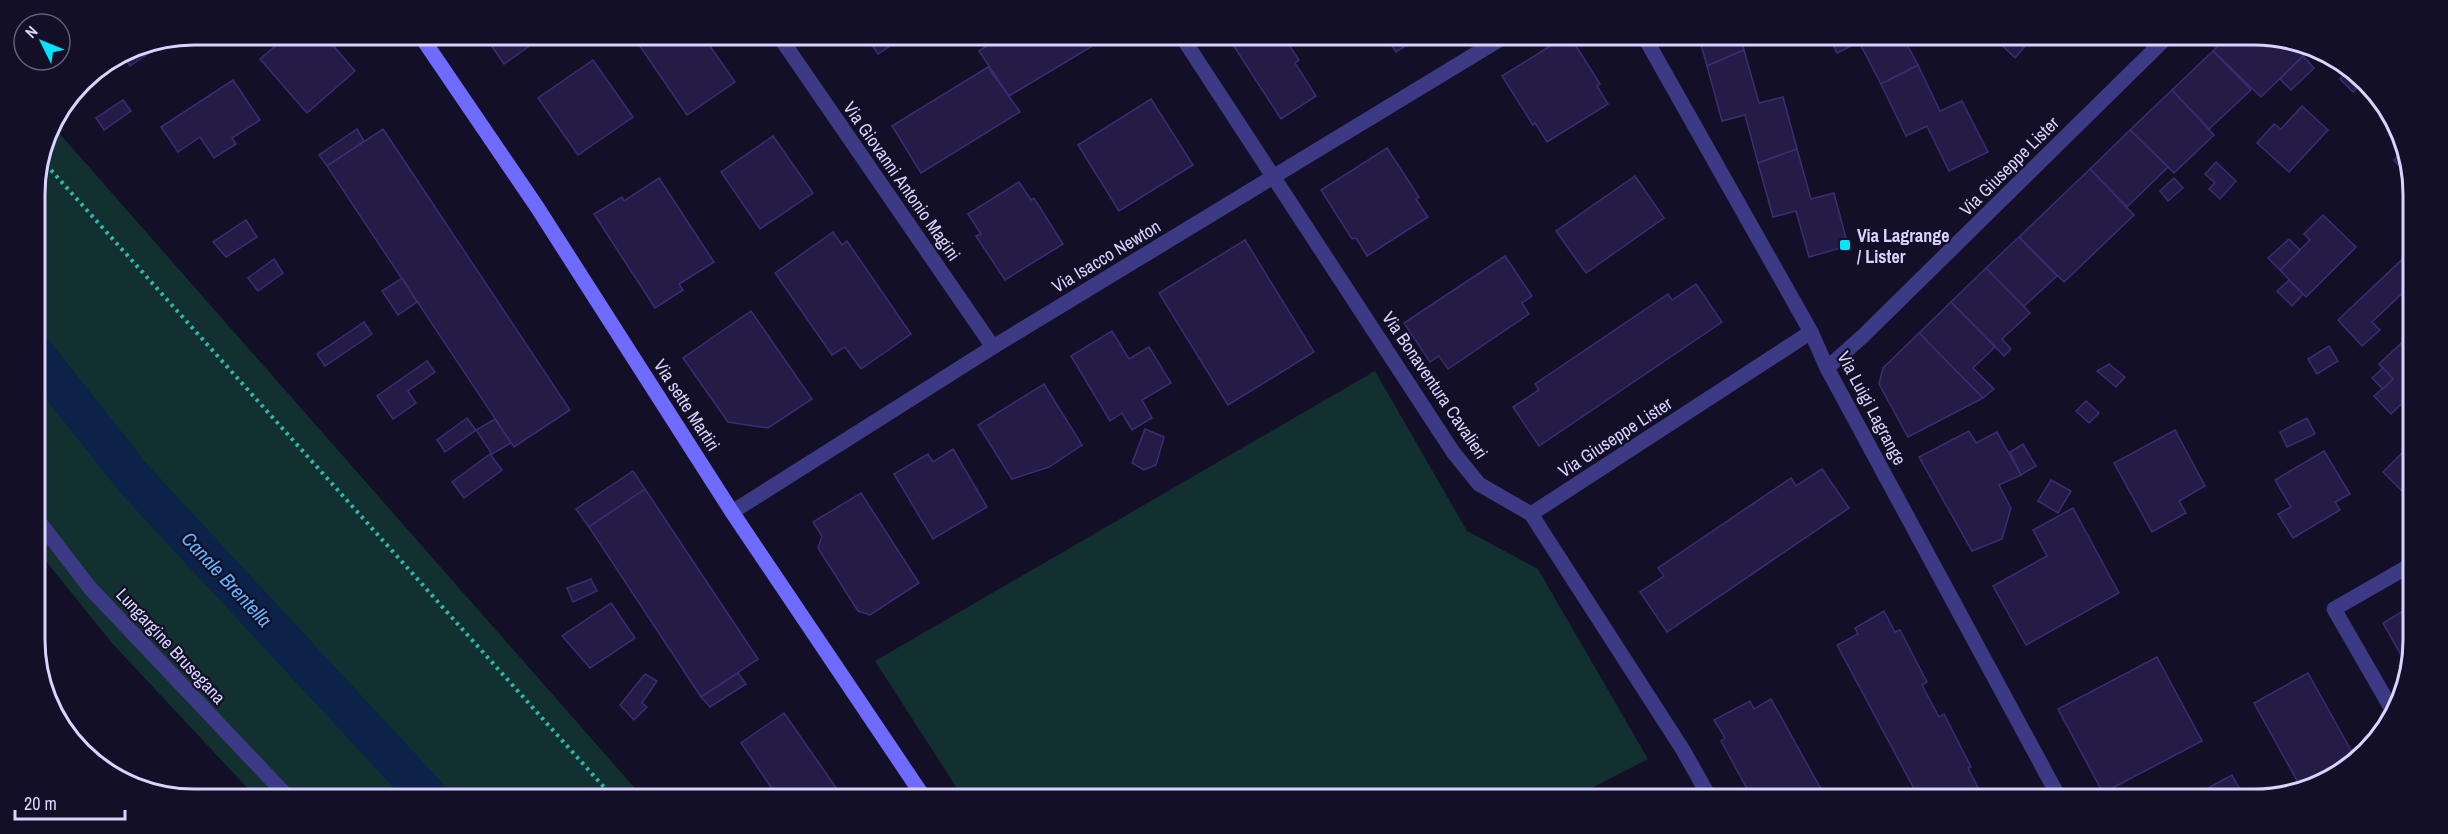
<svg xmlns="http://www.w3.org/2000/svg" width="2448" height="834" font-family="'Archivo Narrow',sans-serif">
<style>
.green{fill:#12302f}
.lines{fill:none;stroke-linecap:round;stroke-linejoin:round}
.canal{stroke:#0c2248;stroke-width:39}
.building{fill:#241b47;stroke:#3b2d73;stroke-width:1.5}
.path{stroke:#2fb8b0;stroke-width:4;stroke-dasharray:3 4.5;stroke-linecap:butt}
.minor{stroke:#3d3a85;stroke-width:15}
.secondary{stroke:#6f6bff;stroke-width:15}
.poi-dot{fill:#00e5ff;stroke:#130f26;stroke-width:2}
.labels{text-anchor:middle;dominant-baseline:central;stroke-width:4.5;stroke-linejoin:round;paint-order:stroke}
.street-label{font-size:18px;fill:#d9d4ff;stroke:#130f26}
.poi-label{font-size:18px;font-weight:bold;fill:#d9d4ff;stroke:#130f26;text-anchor:start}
.water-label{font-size:20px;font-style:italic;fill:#62b6ff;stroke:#130f26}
.rim{fill:none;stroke:#d9d4ff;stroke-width:3}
</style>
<rect width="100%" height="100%" fill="#130f26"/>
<g class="green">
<path d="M 52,125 L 641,795 L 253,794 L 111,642 L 37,550 L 35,184 L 47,133 Z"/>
<path d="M 1375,371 L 1467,531 L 1538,569 L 1648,759 L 1574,797 L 962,796 L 875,661 Z"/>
</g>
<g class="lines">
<path class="canal" d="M 36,355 L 135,480 L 427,795"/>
</g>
<g class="building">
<path d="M 288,35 L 324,35 L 355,71 L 307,113 L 260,59 Z"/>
<path d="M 484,35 L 545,35 L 504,64 Z"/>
<path d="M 633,36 L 703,36 L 735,82 L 687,115 Z"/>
<path d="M 866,36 L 905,36 L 878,54 Z"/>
<path d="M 1001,37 L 1089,37 L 1094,45 L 1009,96 L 979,51 Z"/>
<path d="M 1228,37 L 1284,37 L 1299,60 L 1295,63 L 1316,96 L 1281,119 Z"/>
<path d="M 1387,38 L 1418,38 L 1396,52 Z"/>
<path d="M 1563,38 L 1571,38 L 1600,84 L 1597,86 L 1608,104 L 1547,142 L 1535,123 L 1533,125 L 1502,76 Z"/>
<path d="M 1699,38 L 1741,39 L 1744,50 L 1707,66 Z"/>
<path d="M 169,39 L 130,66 L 122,54 L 133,46 Z"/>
<path d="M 1830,39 L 1904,39 L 1918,65 L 1881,84 L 1859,42 L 1837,53 Z"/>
<path d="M 1996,39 L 2031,39 L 2015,58 Z"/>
<path d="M 2224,40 L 2296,40 L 2307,52 L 2261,97 L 2213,51 Z"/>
<path d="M 1744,50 L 1759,103 L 1783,97 L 1797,149 L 1758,163 L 1745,115 L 1722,121 L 1707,66 Z"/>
<path d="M 2213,51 L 2251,90 L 2209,129 L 2172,90 Z"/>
<path d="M 2303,56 L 2314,68 L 2291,90 L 2280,79 Z"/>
<path d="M 593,60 L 633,117 L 578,155 L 538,98 Z"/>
<path d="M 1918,65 L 1940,111 L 1962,101 L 1988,152 L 1949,171 L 1927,126 L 1906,136 L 1881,84 Z"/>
<path d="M 988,67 L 1020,112 L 921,173 L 892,126 Z"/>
<path d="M 2347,72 L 2371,87 L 2366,91 L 2360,85 L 2353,92 L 2340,79 Z"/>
<path d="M 233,80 L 260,120 L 232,138 L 236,144 L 214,158 L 200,137 L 178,152 L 161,127 Z"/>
<path d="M 2172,90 L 2214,135 L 2174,173 L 2130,130 Z"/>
<path d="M 1151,99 L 1193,165 L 1119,211 L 1078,145 Z"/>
<path d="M 123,100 L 131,111 L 104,130 L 96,118 Z"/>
<path d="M 2302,106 L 2328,130 L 2289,172 L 2257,143 L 2274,124 L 2281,129 Z"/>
<path d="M 2392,126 L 2402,145 L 2388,130 Z"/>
<path d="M 357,129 L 364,141 L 327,166 L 319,155 Z"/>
<path d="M 383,129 L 570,410 L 514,447 L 327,166 Z"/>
<path d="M 2130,130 L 2168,167 L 2127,207 L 2090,169 Z"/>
<path d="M 773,136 L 813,193 L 760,229 L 721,172 Z"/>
<path d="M 1387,148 L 1419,197 L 1416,199 L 1428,217 L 1367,256 L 1356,238 L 1352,239 L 1321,190 Z"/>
<path d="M 1797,149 L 1811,199 L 1834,193 L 1848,246 L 1809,257 L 1796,211 L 1773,217 L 1758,163 Z"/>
<path d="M 2404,150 L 2411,163 L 2410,179 L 2394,160 Z"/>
<path d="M 2216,162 L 2236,181 L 2220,199 L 2209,189 L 2215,183 L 2205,174 Z"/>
<path d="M 2090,169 L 2134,215 L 2064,282 L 2019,237 Z"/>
<path d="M 1635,176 L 1664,218 L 1586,273 L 1556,231 Z"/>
<path d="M 659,178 L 714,262 L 679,284 L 683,290 L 655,308 L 594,214 L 622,197 L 624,201 Z"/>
<path d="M 2174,178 L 2183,188 L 2168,201 L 2160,191 Z"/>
<path d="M 1019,182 L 1031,200 L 1034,198 L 1063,244 L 1005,280 L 976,236 L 981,234 L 968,214 Z"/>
<path d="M 2323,215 L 2356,247 L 2306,297 L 2280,270 L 2310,240 L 2304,234 Z"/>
<path d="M 246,220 L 257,237 L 226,257 L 213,242 Z"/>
<path d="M 833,232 L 842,245 L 847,241 L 911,334 L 861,369 L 845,347 L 832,355 L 775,273 Z"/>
<path d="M 2019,237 L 2057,276 L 2023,307 L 1986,268 Z"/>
<path d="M 2289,239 L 2300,250 L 2280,270 L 2268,258 Z"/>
<path d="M 1245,240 L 1314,352 L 1228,405 L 1159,293 Z"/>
<path d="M 2410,252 L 2410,286 L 2372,322 L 2380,330 L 2362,346 L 2338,320 Z"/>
<path d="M 1505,256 L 1532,296 L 1522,303 L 1529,314 L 1448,369 L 1439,356 L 1430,362 L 1404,323 Z"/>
<path d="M 274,259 L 283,273 L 258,291 L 248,278 Z"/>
<path d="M 1986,268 L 2030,313 L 2002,339 L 2011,349 L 2004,356 L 1951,302 Z"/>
<path d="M 402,278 L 417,302 L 398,315 L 382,291 Z"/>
<path d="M 2289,280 L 2303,294 L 2292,306 L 2277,291 Z"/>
<path d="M 1696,284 L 1722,322 L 1539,446 L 1513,407 L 1539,390 L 1535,384 L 1668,294 L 1672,300 Z"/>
<path d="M 1951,302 L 1995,347 L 1973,368 L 1994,389 L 1983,398 L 1919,333 Z"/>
<path d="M 751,311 L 812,399 L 768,428 L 728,422 L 683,358 Z"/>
<path d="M 364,322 L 372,334 L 325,366 L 317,354 Z"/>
<path d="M 1112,331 L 1129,359 L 1149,347 L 1171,383 L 1142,400 L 1152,418 L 1132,430 L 1122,413 L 1110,421 L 1071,356 Z"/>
<path d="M 1919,333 L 1983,398 L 1908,437 L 1879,384 L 1883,368 Z"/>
<path d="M 2409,336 L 2409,386 L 2405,391 L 2409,397 L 2391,414 L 2374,396 L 2393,379 L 2379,364 Z"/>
<path d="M 2329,346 L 2338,361 L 2317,374 L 2308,359 Z"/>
<path d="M 427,361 L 435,372 L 408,391 L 416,403 L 393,419 L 377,396 Z"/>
<path d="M 2109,364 L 2125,377 L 2116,387 L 2097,371 Z"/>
<path d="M 2383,368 L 2393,379 L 2383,389 L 2372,378 Z"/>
<path d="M 1044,384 L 1082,445 L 1049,467 L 1012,479 L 978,425 Z"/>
<path d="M 2086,401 L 2099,413 L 2089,423 L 2076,411 Z"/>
<path d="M 467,418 L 476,430 L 445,452 L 437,440 Z"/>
<path d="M 2307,418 L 2315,434 L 2287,447 L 2280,432 Z"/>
<path d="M 495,419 L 511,443 L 492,454 L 476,430 Z"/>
<path d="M 1145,429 L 1164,437 L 1156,465 L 1144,470 L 1132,463 Z"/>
<path d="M 2175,430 L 2205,486 L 2179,501 L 2186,513 L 2152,532 L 2114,463 Z"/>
<path d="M 1969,431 L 1976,443 L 1997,432 L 2021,475 L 1999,485 L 2011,508 L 2002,539 L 1972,551 L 1919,457 Z"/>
<path d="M 2023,444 L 2036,466 L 2021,475 L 2010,452 Z"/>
<path d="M 2409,446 L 2409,498 L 2383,472 Z"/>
<path d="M 953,449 L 987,507 L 933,539 L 894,474 L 928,454 L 933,462 Z"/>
<path d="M 2324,451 L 2350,494 L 2335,502 L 2340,510 L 2293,538 L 2278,514 L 2291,507 L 2275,480 Z"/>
<path d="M 490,454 L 502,470 L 464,498 L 452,482 Z"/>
<path d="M 1822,469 L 1849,508 L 1667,632 L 1640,592 L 1664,576 L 1658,568 L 1791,478 L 1796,486 Z"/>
<path d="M 633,471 L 645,489 L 589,527 L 576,509 Z"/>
<path d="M 2051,480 L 2071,491 L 2058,513 L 2038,501 Z"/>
<path d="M 645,489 L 758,659 L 701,697 L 589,527 Z"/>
<path d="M 861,493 L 919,583 L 870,615 L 858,611 L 818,548 L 822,536 L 813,522 Z"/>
<path d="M 2073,508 L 2119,593 L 2026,645 L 1993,586 L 2047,556 L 2033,530 Z"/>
<path d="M 591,579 L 597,591 L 573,602 L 567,588 Z"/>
<path d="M 611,603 L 635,638 L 590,668 L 562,636 Z"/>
<path d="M 2408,608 L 2408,681 L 2399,666 L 2405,662 L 2383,623 Z"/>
<path d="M 1884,611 L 1895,632 L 1900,630 L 1927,682 L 1922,685 L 1939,717 L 1944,714 L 1971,767 L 1968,768 L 1978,788 L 1957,798 L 1919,798 L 1837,645 L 1858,634 L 1855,628 Z"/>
<path d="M 2157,657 L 2202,741 L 2103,793 L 2058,709 Z"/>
<path d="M 738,673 L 746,684 L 710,707 L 701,697 Z"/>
<path d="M 2308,673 L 2357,761 L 2351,766 L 2300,786 L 2254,703 Z"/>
<path d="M 645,674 L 657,681 L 642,703 L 647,707 L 634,720 L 620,705 Z"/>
<path d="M 1771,699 L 1826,798 L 1752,798 L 1721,741 L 1725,738 L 1714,720 L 1750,701 L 1754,709 Z"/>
<path d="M 784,713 L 837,789 L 828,796 L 777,796 L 741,743 Z"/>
<path d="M 2232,775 L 2245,799 L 2188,799 Z"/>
<path d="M 1616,789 L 1620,798 L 1599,798 Z"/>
</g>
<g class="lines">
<path class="path" d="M 41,159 L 611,795"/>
<g class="minor">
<path d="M 779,36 L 993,347"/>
<path d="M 1182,37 L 1453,452 L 1479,484 L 1531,514 L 1683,750 L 1710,798"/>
<path d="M 1645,38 L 1811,332 L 1827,368 L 2060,799"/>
<path d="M 1827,368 L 1863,336 L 2164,40"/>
<path d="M 732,512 L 993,347 L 1502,38"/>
<path d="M 1531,514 L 1811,332"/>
<path d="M 37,519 L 90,588 L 285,794"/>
<path d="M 2394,713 L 2334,609 L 2409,566"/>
</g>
<path class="secondary" d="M 420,35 L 537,207 L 732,512 L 923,796"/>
</g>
<rect class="poi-dot" x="1839" y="239" width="12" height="12" rx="3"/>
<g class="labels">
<g class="street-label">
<text transform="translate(2009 166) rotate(-45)">Via Giuseppe Lister</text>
<text transform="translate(902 181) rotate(55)">Via Giovanni Antonio Magini</text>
<text transform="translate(1106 256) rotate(-31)">Via Isacco Newton</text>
<text transform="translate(1435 385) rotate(56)">Via Bonaventura Cavalieri</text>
<text transform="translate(687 405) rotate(57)">Via sette Martiri</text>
<text transform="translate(1872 408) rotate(62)">Via Luigi Lagrange</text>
<text transform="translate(1615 437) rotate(-33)">Via Giuseppe Lister</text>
<text transform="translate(171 646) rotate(47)">Lungargine Brusegana</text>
</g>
<g class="poi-label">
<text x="1857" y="235">Via Lagrange<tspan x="1857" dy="21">/ Lister</tspan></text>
</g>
<g class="water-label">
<text transform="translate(227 579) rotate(47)">Canale Brentella</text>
</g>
</g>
<path d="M0 0H2448V834H0ZM194 45H2254A149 149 0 0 1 2403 194V640A149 149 0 0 1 2254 789H194A149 149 0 0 1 45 640V194A149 149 0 0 1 194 45Z" fill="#130f26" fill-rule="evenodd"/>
<path class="rim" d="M194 45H2254A149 149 0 0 1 2403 194V640A149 149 0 0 1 2254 789H194A149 149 0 0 1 45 640V194A149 149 0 0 1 194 45Z"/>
<g transform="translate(42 42) rotate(313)"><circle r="28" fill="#130f26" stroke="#625e7d" stroke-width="1.5"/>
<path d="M0-4.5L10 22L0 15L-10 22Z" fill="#00e5ff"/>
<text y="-9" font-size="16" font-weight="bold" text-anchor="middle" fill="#d9d4ff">N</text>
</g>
<path d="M15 810v9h110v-9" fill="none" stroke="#d9d4ff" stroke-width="3"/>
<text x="24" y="810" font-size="18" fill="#d9d4ff" stroke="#130f26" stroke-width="4.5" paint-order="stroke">20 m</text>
</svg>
